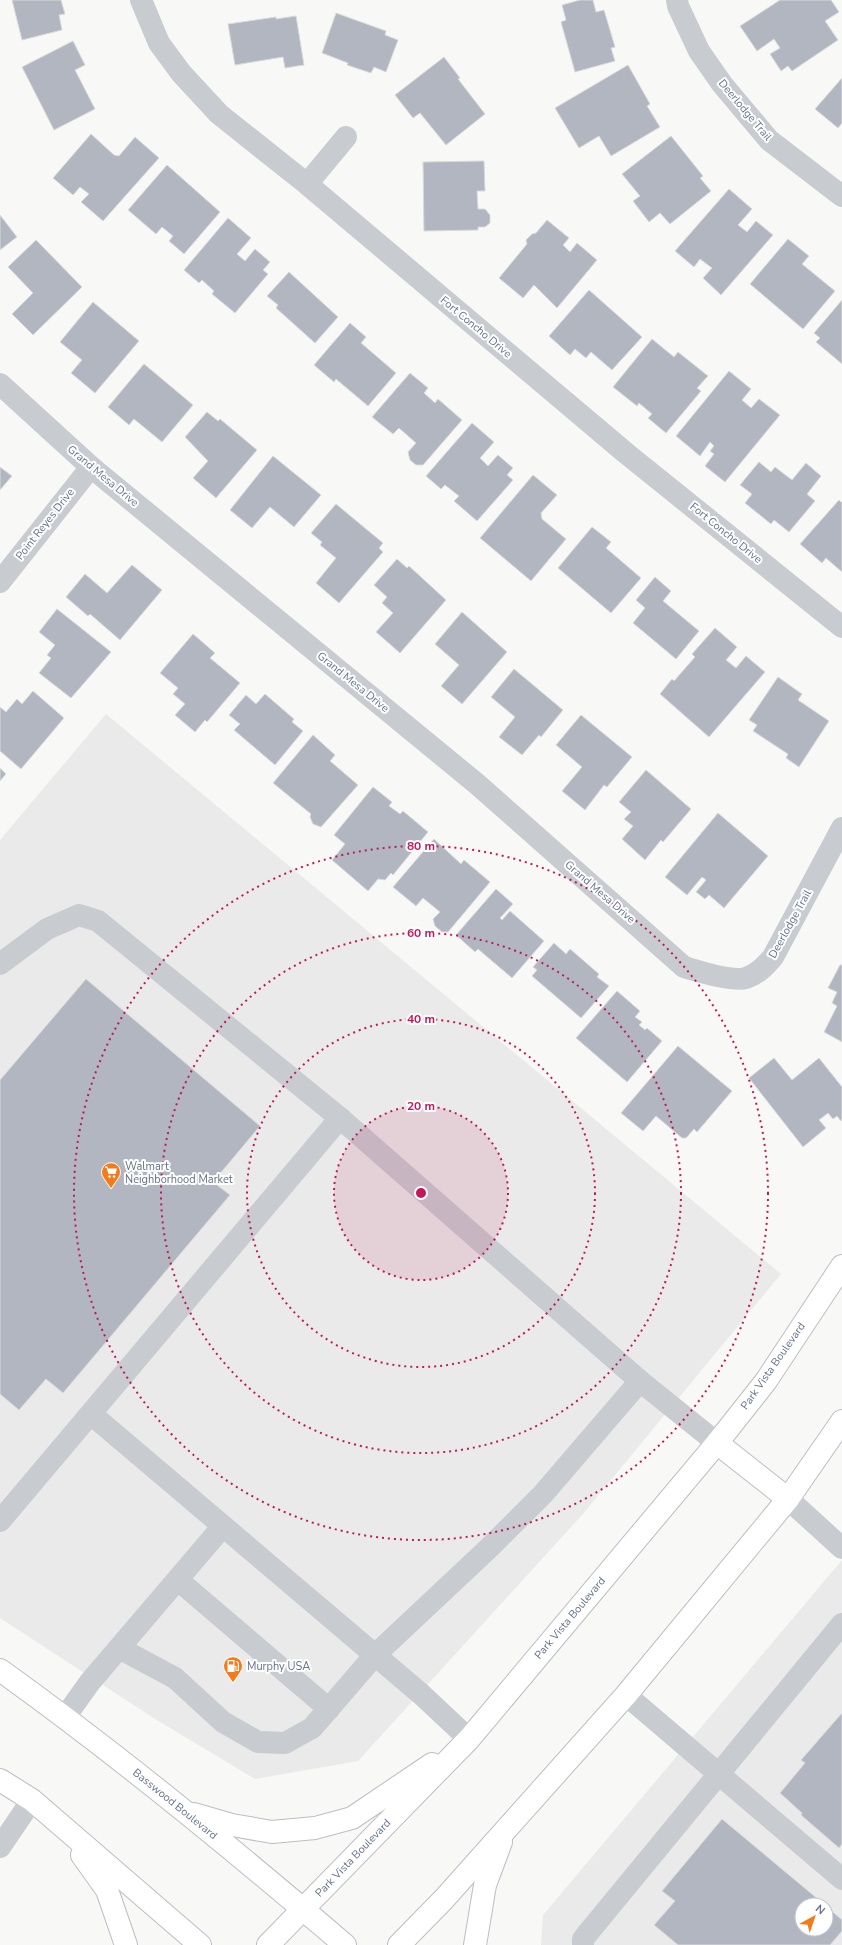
<svg xmlns="http://www.w3.org/2000/svg" width="842" height="1945" font-family="'Nunito Sans',sans-serif">
<style>
.built{fill:#e9eae9;fill-rule:evenodd}
.building{fill:#b1b6c0;stroke:#dadbd8}
.lines{fill:none;stroke-linecap:round;stroke-linejoin:round}
.major-casing{stroke:#bbbec3;stroke-width:24}
.minor{stroke:#c8cbd0;stroke-width:22}
.major{stroke:#fff;stroke-width:22}
.ring{fill:none;stroke:#c2185b;stroke-width:2;stroke-dasharray:2 4}
.labels{text-anchor:middle;dominant-baseline:central;stroke-width:4;stroke-linejoin:round;paint-order:stroke}
.street-label{font-size:11px;fill:#65728a;stroke:#fff}
.poi-label{font-size:11px;fill:#65728a;stroke:#fff;text-anchor:start}
.centre{fill:#c2185b;stroke:#fff;stroke-width:2}
.ring-label{font-size:12px;text-anchor:middle;font-weight:bold;fill:#c2185b;stroke:#fff;stroke-width:4;stroke-linejoin:round;paint-order:stroke}
</style>
<rect width="100%" height="100%" fill="#f8f9f6"/>
<g class="built">
<path d="M 106,714 L 781,1274 L 582,1515 L 358,1761 L 255,1779 L 152,1717 L 0,1618 L 0,840 Z"/>
<path d="M 842,1560 L 842,1945 L 541,1945 L 543,1915 ZM 802,1905 L 826,1905 L 826,1929 L 802,1929 Z"/>
</g>
<g class="building">
<path d="M 12,0 L 61,0 L 65,14 L 59,15 L 62,30 L 22,40 Z"/>
<path d="M 580,0 L 593,0 L 596,12 L 604,10 L 615,47 L 611,48 L 615,61 L 575,72 L 561,22 L 566,20 L 562,5 Z"/>
<path d="M 780,0 L 831,0 L 839,12 L 825,21 L 838,40 L 792,71 L 788,66 L 781,71 L 770,54 L 780,48 L 774,39 L 757,51 L 740,26 Z"/>
<path d="M 336,13 L 386,31 L 385,35 L 398,40 L 386,72 L 374,67 L 371,73 L 347,65 L 348,63 L 322,53 Z"/>
<path d="M 296,16 L 304,65 L 285,68 L 283,57 L 235,65 L 228,24 L 276,17 L 276,19 Z"/>
<path d="M 73,41 L 85,65 L 75,70 L 95,109 L 54,130 L 22,67 Z"/>
<path d="M 444,57 L 460,78 L 458,79 L 485,114 L 446,145 L 420,113 L 413,118 L 395,95 Z"/>
<path d="M 628,65 L 650,104 L 647,106 L 660,127 L 611,156 L 599,136 L 579,148 L 555,108 Z"/>
<path d="M 842,78 L 842,123 L 838,128 L 815,109 Z"/>
<path d="M 91,134 L 114,155 L 119,156 L 135,137 L 159,158 L 103,221 L 81,202 L 89,194 L 80,187 L 73,195 L 53,178 Z"/>
<path d="M 671,136 L 703,176 L 700,178 L 711,191 L 670,224 L 660,213 L 649,222 L 633,201 L 640,196 L 622,174 Z"/>
<path d="M 484,161 L 485,191 L 477,191 L 478,209 L 485,209 L 490,215 L 490,223 L 485,227 L 478,227 L 478,230 L 424,231 L 423,162 Z"/>
<path d="M 167,165 L 220,212 L 184,254 L 169,241 L 173,236 L 162,227 L 156,234 L 128,210 Z"/>
<path d="M 729,189 L 752,209 L 738,225 L 747,232 L 756,221 L 773,235 L 721,295 L 703,278 L 712,268 L 700,259 L 694,267 L 675,251 Z"/>
<path d="M 0,215 L 17,237 L 0,250 Z"/>
<path d="M 228,218 L 251,238 L 237,254 L 245,261 L 255,249 L 270,262 L 263,270 L 268,274 L 235,313 L 212,294 L 214,291 L 202,280 L 199,283 L 184,270 Z"/>
<path d="M 547,220 L 569,238 L 563,245 L 570,252 L 577,243 L 597,260 L 557,308 L 534,285 L 523,298 L 499,278 L 527,244 L 526,240 L 532,234 L 536,233 Z"/>
<path d="M 788,239 L 809,256 L 802,264 L 835,291 L 803,329 L 750,284 Z"/>
<path d="M 36,240 L 82,287 L 33,335 L 12,314 L 33,293 L 8,267 Z"/>
<path d="M 289,272 L 338,317 L 315,343 L 276,308 L 278,305 L 267,296 Z"/>
<path d="M 589,290 L 642,337 L 612,370 L 591,352 L 586,358 L 575,349 L 570,355 L 549,336 Z"/>
<path d="M 842,300 L 842,364 L 816,342 L 820,338 L 814,333 Z"/>
<path d="M 93,302 L 139,341 L 95,393 L 71,373 L 82,360 L 60,342 Z"/>
<path d="M 350,323 L 366,337 L 361,343 L 396,373 L 368,406 L 336,379 L 334,382 L 314,365 Z"/>
<path d="M 652,339 L 674,357 L 678,352 L 708,376 L 697,388 L 701,391 L 666,433 L 648,418 L 652,414 L 639,403 L 637,406 L 613,387 Z"/>
<path d="M 144,364 L 193,405 L 162,442 L 134,419 L 129,425 L 108,407 Z"/>
<path d="M 729,371 L 751,389 L 742,400 L 751,408 L 759,399 L 780,415 L 725,482 L 705,466 L 714,454 L 710,451 L 714,446 L 710,442 L 700,456 L 676,436 Z"/>
<path d="M 410,373 L 428,388 L 424,393 L 435,403 L 438,399 L 462,420 L 423,465 L 416,465 L 410,460 L 408,452 L 416,443 L 399,428 L 393,434 L 372,417 Z"/>
<path d="M 207,412 L 218,421 L 220,419 L 257,450 L 216,498 L 193,478 L 208,461 L 185,437 Z"/>
<path d="M 472,423 L 494,442 L 480,458 L 488,466 L 498,455 L 513,468 L 507,475 L 513,480 L 477,521 L 454,501 L 459,496 L 445,485 L 441,489 L 426,476 Z"/>
<path d="M 273,456 L 321,495 L 294,527 L 270,507 L 252,528 L 230,510 Z"/>
<path d="M 759,462 L 771,472 L 775,467 L 792,480 L 806,463 L 821,476 L 807,494 L 815,501 L 789,532 L 774,520 L 771,524 L 745,503 L 752,494 L 740,485 Z"/>
<path d="M 0,467 L 12,476 L 0,490 Z"/>
<path d="M 533,475 L 557,495 L 541,513 L 542,519 L 566,539 L 531,581 L 480,538 Z"/>
<path d="M 839,500 L 842,503 L 842,572 L 826,558 L 822,563 L 800,544 Z"/>
<path d="M 336,504 L 383,543 L 379,548 L 383,552 L 339,603 L 316,583 L 336,558 L 320,545 L 322,542 L 311,533 Z"/>
<path d="M 592,527 L 611,542 L 606,548 L 641,578 L 611,613 L 558,568 Z"/>
<path d="M 397,559 L 407,568 L 409,566 L 446,600 L 400,653 L 376,632 L 393,613 L 382,603 L 387,597 L 374,585 Z"/>
<path d="M 132,565 L 162,590 L 120,640 L 90,614 L 88,616 L 66,597 L 85,574 L 107,593 Z"/>
<path d="M 655,577 L 671,591 L 663,601 L 699,631 L 676,659 L 633,623 L 645,608 L 636,600 Z"/>
<path d="M 57,609 L 111,652 L 71,698 L 39,673 L 51,658 L 47,655 L 55,645 L 39,632 Z"/>
<path d="M 462,612 L 507,652 L 462,704 L 441,686 L 459,665 L 435,644 Z"/>
<path d="M 715,628 L 737,647 L 726,660 L 736,668 L 746,656 L 765,672 L 709,737 L 660,694 L 672,679 L 674,681 L 695,657 L 692,654 Z"/>
<path d="M 193,634 L 215,653 L 210,658 L 240,683 L 207,722 L 205,720 L 195,732 L 175,715 L 185,704 L 173,694 L 178,688 L 160,673 Z"/>
<path d="M 514,669 L 563,710 L 541,737 L 539,735 L 522,755 L 499,737 L 515,717 L 491,697 Z"/>
<path d="M 778,677 L 802,694 L 798,700 L 829,721 L 799,767 L 786,758 L 788,754 L 753,731 L 757,725 L 749,720 Z"/>
<path d="M 33,691 L 64,718 L 21,769 L 0,751 L 0,707 L 6,712 L 17,699 L 22,704 Z"/>
<path d="M 265,694 L 294,719 L 292,722 L 303,731 L 275,765 L 234,730 L 240,724 L 229,715 L 246,695 L 256,704 Z"/>
<path d="M 581,715 L 632,757 L 607,787 L 604,785 L 585,810 L 562,791 L 582,767 L 556,745 Z"/>
<path d="M 313,735 L 335,755 L 330,761 L 358,785 L 321,827 L 313,824 L 310,817 L 311,814 L 273,783 Z"/>
<path d="M 0,768 L 6,774 L 0,781 Z"/>
<path d="M 646,770 L 691,809 L 663,842 L 661,840 L 645,860 L 622,839 L 633,826 L 624,819 L 631,812 L 619,802 Z"/>
<path d="M 373,787 L 392,802 L 389,806 L 400,814 L 403,811 L 428,832 L 393,875 L 391,873 L 385,880 L 378,879 L 368,891 L 332,860 L 345,844 L 334,835 Z"/>
<path d="M 718,813 L 768,856 L 724,908 L 709,895 L 705,899 L 696,892 L 706,880 L 702,877 L 687,895 L 665,877 Z"/>
<path d="M 434,839 L 461,864 L 464,860 L 490,882 L 448,932 L 442,932 L 435,926 L 433,919 L 440,912 L 423,898 L 416,906 L 393,887 Z"/>
<path d="M 496,889 L 513,904 L 500,918 L 502,920 L 510,911 L 544,941 L 512,978 L 478,949 L 475,952 L 456,935 Z"/>
<path d="M 554,943 L 566,954 L 570,949 L 599,974 L 597,977 L 609,986 L 581,1018 L 532,976 L 537,970 L 533,967 Z"/>
<path d="M 840,965 L 842,965 L 842,1042 L 824,1032 L 837,1006 L 832,1003 L 837,992 L 828,988 Z"/>
<path d="M 86,979 L 260,1126 L 213,1182 L 230,1195 L 63,1393 L 46,1379 L 19,1410 L 0,1394 L 0,1080 Z"/>
<path d="M 617,991 L 640,1011 L 635,1017 L 642,1022 L 639,1025 L 645,1030 L 647,1028 L 662,1041 L 627,1082 L 576,1038 Z"/>
<path d="M 678,1046 L 732,1091 L 697,1132 L 694,1129 L 686,1138 L 682,1138 L 656,1116 L 643,1131 L 621,1113 Z"/>
<path d="M 774,1058 L 792,1080 L 819,1058 L 842,1087 L 842,1119 L 841,1121 L 837,1116 L 833,1119 L 828,1113 L 819,1120 L 826,1128 L 803,1147 L 749,1078 Z"/>
<path d="M 842,1713 L 842,1844 L 839,1848 L 801,1815 L 802,1813 L 780,1793 L 805,1763 L 801,1760 Z"/>
<path d="M 722,1819 L 825,1905 L 802,1905 L 802,1929 L 826,1929 L 826,1906 L 842,1920 L 842,1931 L 830,1945 L 678,1945 L 654,1925 L 675,1901 L 662,1891 Z"/>
</g>
<g class="lines">
<g class="major-casing">
<g id="major">
<path d="M 717,1443 L 788,1499"/>
<path d="M 0,1670 C 120,1756 233,1849 345,1945"/>
<path d="M 0,1780 L 32,1800 L 200,1945"/>
<path d="M 194,1814 L 232,1825 L 272,1832 L 315,1828 L 352,1818 L 432,1764"/>
<path d="M 82,1855 L 107,1890 L 126,1945"/>
<path d="M 268,1945 L 469,1739 L 717,1443 L 766,1381 L 842,1266"/>
<path d="M 399,1945 L 444,1899 L 626,1695 L 788,1499 L 842,1421"/>
<path d="M 475,1945 L 485,1885 L 501,1842"/>
</g>
</g>
<g class="minor">
<path d="M 141,0 L 159,43 L 181,73 L 219,114 L 307,184 L 627,454 L 842,627"/>
<path d="M 677,0 L 678,6 L 699,51 L 722,84 L 769,140 L 842,196"/>
<path d="M 307,184 L 346,137"/>
<path d="M 0,384 L 91,467 L 477,784 L 684,967 C 697,971 733,982 746,978 C 758,974 765,966 773,957 L 842,828"/>
<path d="M 0,582 L 91,467"/>
<path d="M 0,964 L 47,929 L 79,915 L 98,921 L 340,1118 L 640,1381 L 717,1443"/>
<path d="M 91,1414 L 421,1694 L 469,1739"/>
<path d="M 788,1499 L 842,1548"/>
<path d="M 0,1521 L 340,1118"/>
<path d="M 178,1580 L 329,1709"/>
<path d="M 119,1648 L 175,1678 L 223,1722 L 258,1742 L 285,1743 L 312,1728 L 375,1655 L 490,1547 L 543,1494 L 640,1381"/>
<path d="M 626,1695 L 842,1879"/>
<path d="M 65,1717 L 90,1682 L 223,1526"/>
<path d="M 0,1847 L 32,1800"/>
<path d="M 583,1945 L 583,1939 L 842,1624"/>
</g>
<use href="#major" class="major"/>
</g>
<circle cx="421" cy="1193" r="87" fill="#c2185b" fill-opacity=".12"/>
<g class="ring">
<circle cx="421" cy="1193" r="87"/>
<circle cx="421" cy="1193" r="174"/>
<circle cx="421" cy="1193" r="260"/>
<circle cx="421" cy="1193" r="347"/>
</g>
<defs>
<g id="supermarket-pin" transform="scale(1)"><path d="M0 17L-7.5 6A9.5 9.5 0 1 1 7.5 6Z" fill="#f57a1a" stroke="#fff"/><path d="M-6-5.5h2.5l.6 2H6L4.5 2H-2.5L-4.4-4H-6ZM-1.5 3.2a1.3 1.3 0 1 0 .1 0ZM3 3.2a1.3 1.3 0 1 0 .1 0Z" fill="#fff"/></g>
<g id="fuel-pin" transform="scale(1)"><path d="M0 17L-7.5 6A9.5 9.5 0 1 1 7.5 6Z" fill="#f57a1a" stroke="#fff"/><path d="M-5.5-6h7V0h2V4h1.3V-2.5L3-4.5l.8-.8L6-3V5H2.5V1h-1V6h-7ZM-4.2-4.7v3.2H.2V-4.7Z" fill="#fff"/></g>
</defs>
<g fill-rule="evenodd">
<use href="#supermarket-pin" x="111" y="1172"/>
<use href="#fuel-pin" x="233" y="1666"/>
</g>
<g class="labels">
<g class="street-label">
<text transform="translate(745 110) rotate(50)">Deerlodge Trail</text>
<text transform="translate(476 327) rotate(40)">Fort Concho Drive</text>
<text transform="translate(103 476) rotate(40)">Grand Mesa Drive</text>
<text transform="translate(45 524) rotate(-52)">Point Reyes Drive</text>
<text transform="translate(726 533) rotate(39)">Fort Concho Drive</text>
<text transform="translate(353 682) rotate(39)">Grand Mesa Drive</text>
<text transform="translate(600 892) rotate(41)">Grand Mesa Drive</text>
<text transform="translate(790 924) rotate(-61)">Deerlodge Trail</text>
<text transform="translate(773 1366) rotate(-55)">Park Vista Boulevard</text>
<text transform="translate(570 1618) rotate(-50)">Park Vista Boulevard</text>
<text transform="translate(175 1804) rotate(39)">Basswood Boulevard</text>
<text transform="translate(353 1858) rotate(-46)">Park Vista Boulevard</text>
</g>
<g class="poi-label">
<text x="125" y="1166">Walmart<tspan x="125" dy="13">Neighborhood Market</tspan></text>
<text x="247" y="1666">Murphy USA</text>
</g>
</g>
<circle cx="421" cy="1193" r="6" class="centre"/>
<g class="ring-label">
<text x="421" y="850">80 m</text>
<text x="421" y="937">60 m</text>
<text x="421" y="1023">40 m</text>
<text x="421" y="1110">20 m</text>
</g>
<g transform="translate(814 1917) rotate(40)"><circle r="19" fill="#ffffff" stroke="#c1c7d0"/>
<path d="M0-3L7 15L0 10L-7 15Z" fill="#f57a1a"/>
<text y="-6" font-size="11" font-weight="bold" text-anchor="middle" fill="#65728a">N</text>
</g>
</svg>
